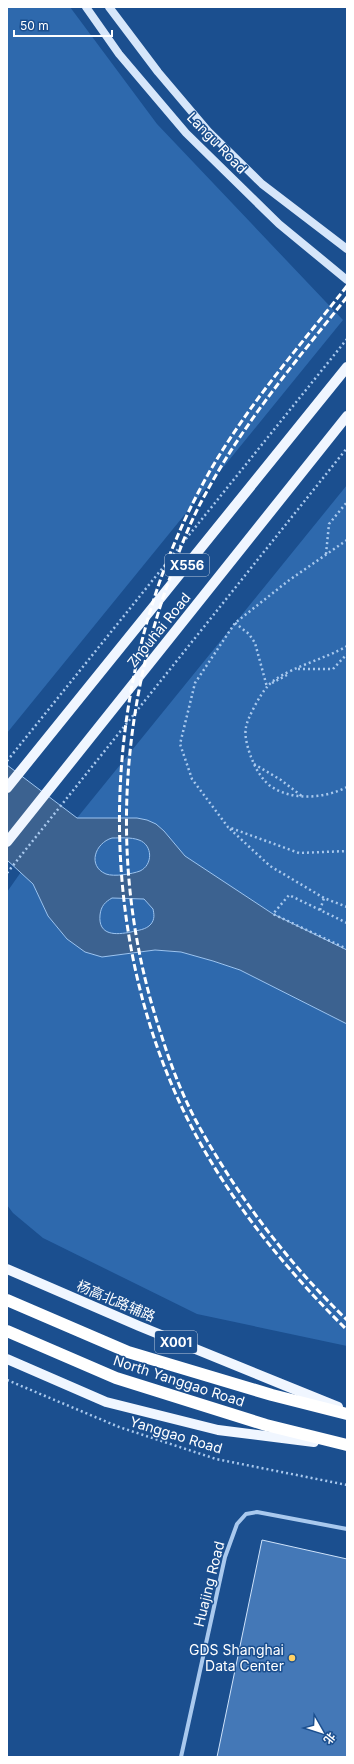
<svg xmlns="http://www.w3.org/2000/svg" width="354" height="1764" font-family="Inter,'Noto Sans SC',sans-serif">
  <rect width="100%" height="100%" fill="#1b4f8f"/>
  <!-- green -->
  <path fill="#2e69ad" d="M7,7H70L157,124L343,320L7,733Z
    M347,485V950L273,914L218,879L185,856L164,831L147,820L77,818Z
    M112,838C120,838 131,837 139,840C153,845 153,865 140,871C132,874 114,877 106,874C87,866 95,843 112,838Z
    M21,872L33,884L48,916L67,939L119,955L155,950L181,952L213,961L240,970L347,1024V1346L197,1314L43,1238L13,1213L7,1205V892Z
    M112,898L144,899L153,909C154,914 155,919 151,924C146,930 138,930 131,932C116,935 98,936 100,915C101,906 105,902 112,898Z"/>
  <!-- water -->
  <path fill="#3c6290" stroke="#9cc4f0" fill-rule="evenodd" d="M7,765L77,818H137L147,820L156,824L164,831L185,856L273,914L347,950V1024L240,970L213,961L181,952L155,950L102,957L85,952L67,939L48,916L33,884L7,860ZM112,838C120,838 131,837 139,840C153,845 153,865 140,871C132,874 114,877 106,874C87,866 95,843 112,838ZM112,898L144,899L153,909C154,914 155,919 151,924C146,930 138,930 131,932C116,935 98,936 100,915C101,906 105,902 112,898Z"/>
  <!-- building -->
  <path fill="#4478b7" stroke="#cfe3fa" d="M262,1540L347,1559V1757H217Z"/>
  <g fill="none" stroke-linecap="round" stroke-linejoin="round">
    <!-- path -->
    <path stroke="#a9c9ee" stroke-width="2.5" stroke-dasharray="2 3" stroke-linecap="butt" d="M347,540L288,581L235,623L195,683L180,744L192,779L228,827L299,853L347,851
      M326,554L329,524L347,502
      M235,623L249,634L255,643L267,687
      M347,646C326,659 280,670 267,687C261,693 247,719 246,727C244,736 248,749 251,757C255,767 260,777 269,785C290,801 324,799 347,787
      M298,669H333L347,654
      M272,683L287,675
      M7,761L347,339
      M254,764L281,780L303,797
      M230,829L270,866L324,898L347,907
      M7,873L347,448
      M320,910L324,898
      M347,923L289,895L273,914L347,949
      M7,1380L119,1427L216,1459L347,1485"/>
    <!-- street -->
    <path stroke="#a9c9ee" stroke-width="4" d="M181,1757L225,1557L237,1524L246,1514L257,1512L347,1529"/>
    <!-- secondary -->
    <path stroke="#d6e6fa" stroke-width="8" d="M86,7L119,54L186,133L279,224L347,280
      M109,7L158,72L208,131L262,184L347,249"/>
    <!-- primary -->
    <path stroke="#f0f6ff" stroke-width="10" d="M7,788L347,367
      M7,842L347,416
      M7,1269L139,1326L338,1407
      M7,1359L106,1402L218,1430L314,1442"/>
    <!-- highway -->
    <path stroke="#fff" stroke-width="12" d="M7,1300L128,1352L272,1395L347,1414
      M7,1331L116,1378L266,1425L347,1445"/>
    <!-- rail -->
    <path stroke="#fff" stroke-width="3" stroke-dasharray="7 3" stroke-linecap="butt" d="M347,286C295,352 238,416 199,491C99,682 91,926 188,1120C227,1198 285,1269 347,1330
      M347,297C297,360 244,422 206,493C192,518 181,545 172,572C117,721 110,882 161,1034C170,1063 181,1092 195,1119C235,1193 287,1262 347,1320"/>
  </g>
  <!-- markers -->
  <circle fill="#ffd166" stroke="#1b4f8f" stroke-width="1.5" cx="292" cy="1658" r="4"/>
  <g text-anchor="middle" stroke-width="3" stroke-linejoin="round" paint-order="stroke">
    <!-- shield labels -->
    <g fill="#1b4f8f" stroke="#bbcadd" stroke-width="1">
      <rect x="165" y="554" width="44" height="22" rx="3"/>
      <rect x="155" y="1331" width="42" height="22" rx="3"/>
    </g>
    <g font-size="13" font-weight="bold" fill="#fff">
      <text x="187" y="570">X556</text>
      <text x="176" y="1347">X001</text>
    </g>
    <!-- street labels -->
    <g font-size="14" fill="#fff" stroke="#1b4f8f">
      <text transform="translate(217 143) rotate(46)" y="5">Langu Road</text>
      <text transform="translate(159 630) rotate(-51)" y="5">Zhouhai Road</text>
      <text transform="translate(116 1301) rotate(23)" y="5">杨高北路辅路</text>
      <text transform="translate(179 1381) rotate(18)" y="5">North Yanggao Road</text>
      <text transform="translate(176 1435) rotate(17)" y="5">Yanggao Road</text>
      <text transform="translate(209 1584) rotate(-76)" y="5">Huajing Road</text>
    </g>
    <!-- poi labels -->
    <g font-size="14" fill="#fff" stroke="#1b4f8f" text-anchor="end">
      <text x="284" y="1655">GDS Shanghai<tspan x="284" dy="16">Data Center</tspan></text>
    </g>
  </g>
  <!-- border -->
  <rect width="354" height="1764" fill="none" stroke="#ffffff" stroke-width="16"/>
  <!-- north arrow -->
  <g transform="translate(322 1732) rotate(129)" stroke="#1b4f8f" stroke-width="3" paint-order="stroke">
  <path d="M0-3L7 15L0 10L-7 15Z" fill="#ffffff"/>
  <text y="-6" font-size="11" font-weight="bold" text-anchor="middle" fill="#ffffff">北</text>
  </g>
  <!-- scale -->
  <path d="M14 30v6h98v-6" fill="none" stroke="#ffffff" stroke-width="2"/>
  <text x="20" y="30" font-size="12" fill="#ffffff" stroke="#1b4f8f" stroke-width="3" paint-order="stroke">50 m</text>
</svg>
